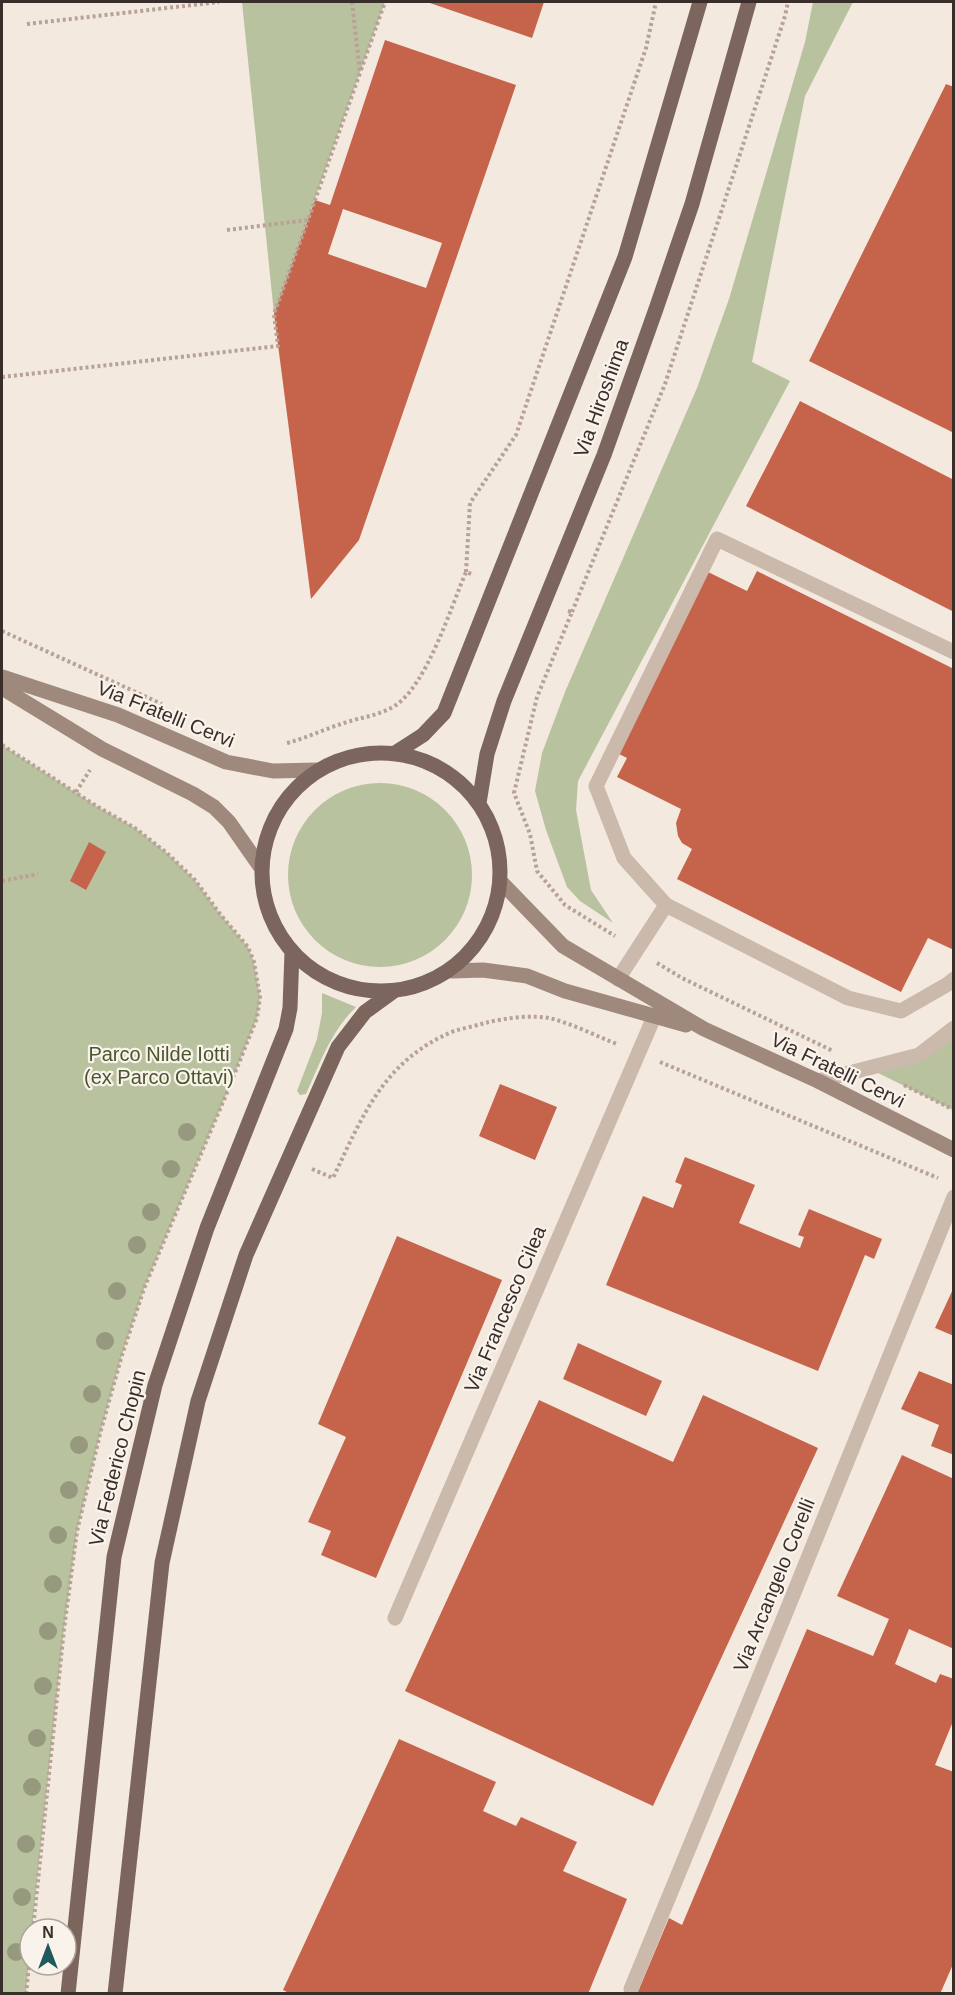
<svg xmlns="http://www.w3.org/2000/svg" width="955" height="1995" font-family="Helvetica,sans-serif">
  <rect width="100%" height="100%" fill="#f3e9df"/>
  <!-- green -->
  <path fill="#b8c29f" d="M242,2H385L274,314Z
    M813,2H853L805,96L752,362L790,381L578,781L576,810L591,890L613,923L580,901L567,887L546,830L535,791L542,753L565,692L697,388L729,299L805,42Z
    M2,745L98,807L135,828L167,853L195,880L220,914L248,947L254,962L260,997L257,1018L226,1095L145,1286L122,1355L101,1430L77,1531L64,1629L32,1929H30V1951L26,1993H2Z
    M288 875a92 92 0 1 1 184 0a92 92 0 1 1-184 0Z
    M322,993L356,1007C331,1031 320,1063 306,1094L300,1095L297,1091L317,1039L322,1013Z
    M953,1028V1110L868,1068L919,1055Z"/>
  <!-- building -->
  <path fill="#c5644b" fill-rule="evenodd" d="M427,2H544L532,38Z
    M385,40L516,85L359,540L311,599L274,314L315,200L330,205ZM343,209L442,243L426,288L328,254Z
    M946,84L954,87V433L809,361Z
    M800,401L954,480V612L746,506Z
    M757,571L954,669V950L928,938L901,992L677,879L692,849L682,843L678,836L676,823L681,809L617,777L627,758L617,753L708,572L747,591Z
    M89,842L106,852L86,890L70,881Z
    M500,1084L557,1107L535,1160L479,1136Z
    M685,1157L755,1185L739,1223L800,1248L804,1237L798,1235L809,1209L882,1239L874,1259L865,1255L818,1371L606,1285L643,1196L673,1208L682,1185L675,1182Z
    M397,1236L502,1280L376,1578L321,1555L331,1531L308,1522L346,1437L318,1424Z
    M954,1287V1336L935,1328Z
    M578,1343L662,1381L646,1416L563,1379Z
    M919,1371L954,1385V1455L931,1446L939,1425L901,1409Z
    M703,1395L818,1448L653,1806L405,1691L539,1400L673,1462Z
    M902,1455L954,1479V1649L909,1629L895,1664L936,1683L940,1674L954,1679V1719L935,1765L954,1772V1962L940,1994H637L669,1918L682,1925L807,1629L873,1656L889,1619L837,1596Z
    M399,1739L496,1782L483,1811L516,1826L521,1817L577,1842L563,1871L627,1899L588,1994H291L283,1990Z"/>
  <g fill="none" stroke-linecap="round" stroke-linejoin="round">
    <!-- path -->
    <path stroke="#b7a295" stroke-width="4" stroke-dasharray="3 3" stroke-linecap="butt" d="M27,24L219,2
      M361,70L385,2
      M227,230L308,220L360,73L352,2
      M2,377L278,346L274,314L308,220
      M466,572L470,503L516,435L646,48L656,2
      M568,611L572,612L537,697L514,793L530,834L537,871L565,905L615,936
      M572,612L665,384L785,16L788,2
      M2,631L162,704
      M287,743C306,738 325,729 344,723C361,717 379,716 396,705C427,684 451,607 466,572L474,575
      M2,745L98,807L135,828L167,853L195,880L220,914L248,947L254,962L260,997L257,1018L226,1095L145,1286L122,1355L101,1430L77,1531L64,1629L33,1929
      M76,792L90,770
      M2,881L38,874
      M657,963L682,978L833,1051
      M660,1062L938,1178
      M904,1085L954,1110
      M312,1169L333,1178C363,1115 384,1060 454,1031C464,1028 475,1026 485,1023C505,1018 533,1014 553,1019C575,1025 596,1036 617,1044
      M26,1994L30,1956"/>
    <!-- service -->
    <path stroke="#cbb9ab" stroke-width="15" d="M666,905L848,998L901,1011L948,984L954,979
      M618,979L666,905L624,858L596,786L717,539L954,652"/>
    <!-- minor -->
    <path stroke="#cbb9ab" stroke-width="15" d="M818,1081L919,1055L954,1028
      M395,1618L654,1017
      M631,1989L789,1605L954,1197"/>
    <!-- secondary -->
    <path stroke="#9f887c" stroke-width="15" d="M2,677L118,715L226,762L273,771L317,770
      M2,688L102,749L193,794L214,807L229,822L259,865
      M501,882L563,946L704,1029L818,1081L954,1150
      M452,971L483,970L527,976L565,991L686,1025"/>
    <!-- primary -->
    <path stroke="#7b655c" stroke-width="15" d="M262 872a119 119 0 1 1 238 0a119 119 0 1 1-238 0Z
      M395,753L423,735L444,713L625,257L700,2
      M479,803L487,754L504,701L604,455L656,309L692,204L749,2
      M68,1994L114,1557L155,1385L207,1228L286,1029L290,1008L292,952
      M115,1994L162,1563L198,1401L246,1255L338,1047L365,1012L394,991"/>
  </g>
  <!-- trees -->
  <g fill="#96997e">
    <circle cx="187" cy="1132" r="9"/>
    <circle cx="171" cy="1169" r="9"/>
    <circle cx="151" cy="1212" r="9"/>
    <circle cx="137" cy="1245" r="9"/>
    <circle cx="117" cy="1291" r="9"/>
    <circle cx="105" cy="1341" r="9"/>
    <circle cx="92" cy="1394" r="9"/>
    <circle cx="79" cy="1445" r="9"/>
    <circle cx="69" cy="1490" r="9"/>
    <circle cx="58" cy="1535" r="9"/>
    <circle cx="53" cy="1584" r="9"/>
    <circle cx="48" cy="1631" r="9"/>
    <circle cx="43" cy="1686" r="9"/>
    <circle cx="37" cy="1738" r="9"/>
    <circle cx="32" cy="1787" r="9"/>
    <circle cx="26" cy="1844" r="9"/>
    <circle cx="22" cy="1897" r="9"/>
    <circle cx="16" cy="1952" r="9"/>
  </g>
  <g text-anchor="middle" stroke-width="4.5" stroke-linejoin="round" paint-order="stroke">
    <!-- street labels -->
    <g font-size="20" fill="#392e2a" stroke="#faf3ec">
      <text transform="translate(601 398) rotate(-70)" y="7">Via Hiroshima</text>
      <text transform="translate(166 714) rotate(22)" y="7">Via Fratelli Cervi</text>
      <text transform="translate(838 1070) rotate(26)" y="7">Via Fratelli Cervi</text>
      <text transform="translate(505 1309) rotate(-67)" y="7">Via Francesco Cilea</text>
      <text transform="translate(117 1458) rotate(-76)" y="7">Via Federico Chopin</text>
      <text transform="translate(774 1585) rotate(-68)" y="7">Via Arcangelo Corelli</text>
    </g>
    <!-- park labels -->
    <g font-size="20" fill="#4a572e" stroke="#faf3ec">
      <text x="159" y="1061">Parco Nilde Iotti<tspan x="159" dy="23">(ex Parco Ottavi)</tspan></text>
    </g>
  </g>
  <!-- border -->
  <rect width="955" height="1995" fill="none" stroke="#392e2a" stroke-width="6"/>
  <!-- north arrow -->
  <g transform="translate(48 1947)"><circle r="28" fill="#faf3ec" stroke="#ada49e" stroke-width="1.5"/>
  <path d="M0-4.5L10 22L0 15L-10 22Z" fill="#20595b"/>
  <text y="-9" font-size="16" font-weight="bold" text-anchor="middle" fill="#392e2a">N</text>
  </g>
</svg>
